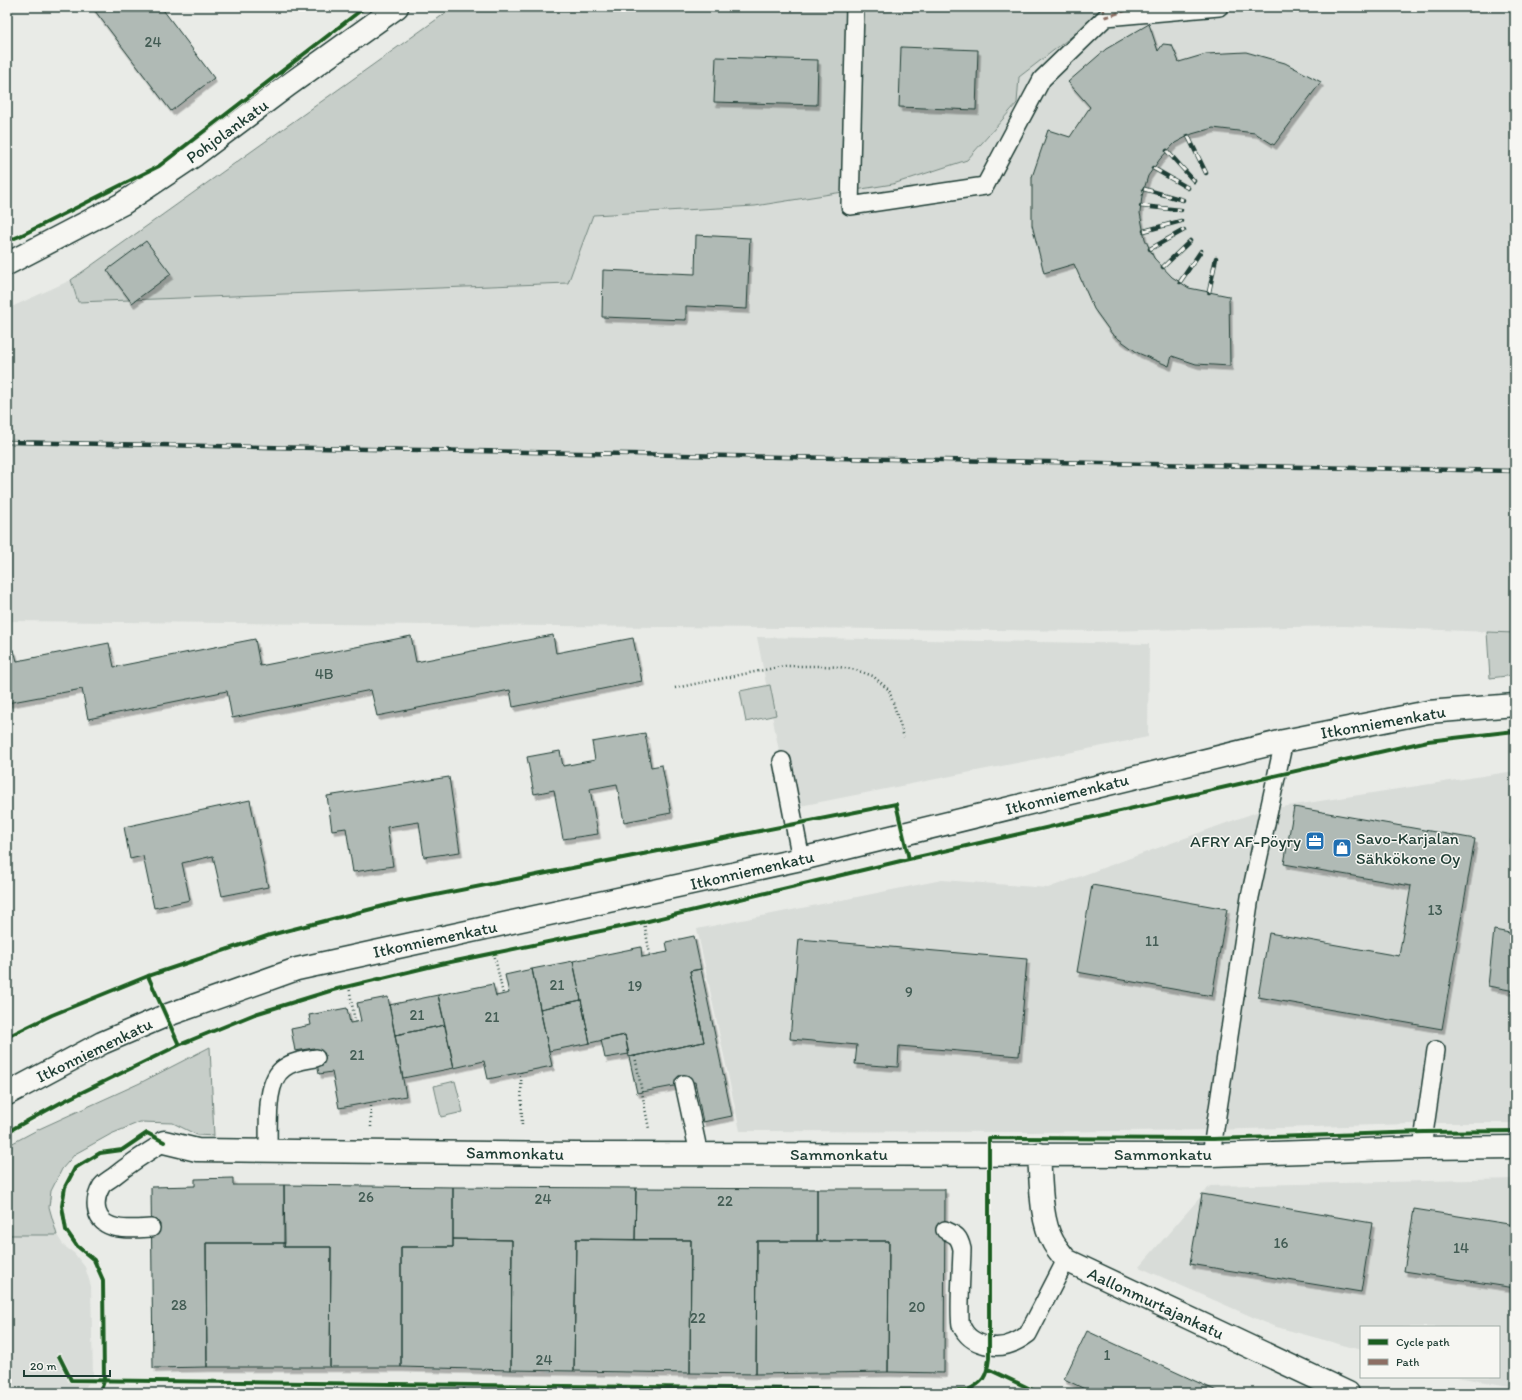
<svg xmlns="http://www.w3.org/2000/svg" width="1522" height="1400" font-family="Itim,sans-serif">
  <defs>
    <filter id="shadow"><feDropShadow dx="2.5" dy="4.5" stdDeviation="0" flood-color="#0004"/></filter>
  </defs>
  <rect width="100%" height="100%" fill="#e9ebe7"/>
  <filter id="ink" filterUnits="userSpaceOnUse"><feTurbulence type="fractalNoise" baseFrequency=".025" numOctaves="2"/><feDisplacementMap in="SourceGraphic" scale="8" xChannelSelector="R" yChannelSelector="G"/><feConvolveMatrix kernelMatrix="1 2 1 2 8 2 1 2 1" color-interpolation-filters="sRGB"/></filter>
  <g filter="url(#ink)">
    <!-- built -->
    <path fill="#d8dcd8" d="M1306,7H1515V633L1344,626L1098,631L7,621V309L71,280L78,302L593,215L755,206L893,184L967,160L1017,103L1019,77L1101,14Z
      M757,637L1149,644L1148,737L790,808Z
      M1515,771V1123H1441L1216,1130L1027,1132L740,1131L697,929L942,880L1048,888L1262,810Z
      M1515,1179V1387L1457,1377H1499V1327H1361V1350L1273,1326L1139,1267L1210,1186Z
      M7,1235H57L64,1246L74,1253L85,1267L91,1286L93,1377L85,1388L78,1393H7Z"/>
    <!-- green -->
    <path fill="#c7cec9" stroke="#73867e" d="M454,7H1306L1101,14L1019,77L1017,103L967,160L893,184L755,206L593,215L568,283L78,302L71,280Z
      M1487,632L1515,633V675L1490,678Z
      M770,685L776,715L746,722L740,691Z
      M210,1047L214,1136L197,1135L173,1123L140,1122L111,1134L75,1154L62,1169L51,1191L49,1207L57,1235H7V1146L39,1129L140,1083Z
      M455,1081L463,1112L441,1117L434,1086Z"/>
    <!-- building -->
    <path fill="#b0bab5" stroke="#1f3d34" filter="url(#shadow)" d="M92,7H161L214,78L171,111Z
      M1149,24L1158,51L1163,44L1172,45L1179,62L1206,54L1246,52L1285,63L1321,82L1274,145L1255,133L1213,128L1192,134L1175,143L1160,159L1148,176L1142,196L1140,213L1145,239L1154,258L1172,277L1189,288L1229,296L1230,366L1196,364L1172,356L1169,366L1138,353L1112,334L1094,309L1074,264L1044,273L1032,225V177L1048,130L1070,137L1090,107L1068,82L1106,49Z
      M901,47L978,50L976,110L899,107Z
      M716,57L818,60L817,105L714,102Z
      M696,235L750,238L747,309L686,306V320L602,317L603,270L695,274Z
      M146,241L171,274L132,303L107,270Z
      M553,635L556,653L633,638L642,681L513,707L510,690L377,716L371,690L232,718L227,691L88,719L82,689L7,703V651L14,650L17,661L109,643L114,667L255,639L260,666L411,636L416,662Z
      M645,733L651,767L662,765L671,813L624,822L617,784L590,789L598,834L563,839L554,790L534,794L527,757L560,751L563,766L595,760L592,742Z
      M449,777L460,852L424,857L419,822L387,827L393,866L353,872L346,828L332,830L327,796Z
      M250,800L268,887L222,896L213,856L182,863L190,900L154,908L143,856L130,859L124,827Z
      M1294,807L1475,839L1442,1029L1258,997L1269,933L1399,956L1411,886L1284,864Z
      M1515,817V847H1510Z
      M1092,885L1227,909L1212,996L1077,972Z
      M1494,930L1515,934V991L1488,986Z
      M694,936L701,969L690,971L704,1042L629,1057L625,1035L590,1043L573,961L641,947L642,957L668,952L666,942Z
      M799,939L1027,959L1019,1056L899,1046L898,1067L855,1064L857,1045L790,1039Z
      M573,961L581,1000L540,1009L532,969Z
      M532,969L552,1066L488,1079L484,1061L454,1068L438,995L493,984L496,996L509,993L505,975Z
      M701,969L732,1116L703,1122L695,1082L637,1093L629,1057L704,1042L690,971Z
      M438,995L445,1025L395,1035L389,1005Z
      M388,997L406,1096L339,1108L332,1072L319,1074L314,1048L295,1051L291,1029L311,1025L309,1015L347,1008L350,1023L361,1021L357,1003Z
      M581,1000L590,1043L549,1051L540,1009Z
      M445,1025L454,1068L403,1078L395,1035Z
      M625,1035L629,1054L605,1058L601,1040Z
      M233,1178V1185H284L285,1243H206L207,1367L153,1368L151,1187L195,1186V1179Z
      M284,1185L453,1187V1247H401V1367H330L331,1247H284Z
      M453,1187L636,1188L635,1240L576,1239L574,1371L511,1370L512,1240L453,1239Z
      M636,1188L817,1189V1241H757L756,1374L690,1373L691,1240H635Z
      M817,1189H945L944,1373L888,1372L889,1241H817Z
      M1202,1194L1372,1223L1361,1292L1190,1264Z
      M1414,1209L1515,1225V1288L1404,1271Z
      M453,1239L512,1240L511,1370L401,1367V1247H453Z
      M576,1239L691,1240L690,1373L574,1371Z
      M757,1241H889L888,1372L756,1374Z
      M206,1243H285L284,1247H331L330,1367H207Z
      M1087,1331L1221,1393H1093L1064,1379Z"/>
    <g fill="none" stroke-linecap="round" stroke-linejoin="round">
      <defs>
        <path id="lane" d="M855,7L850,206L985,186L1042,79L1106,17L1219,7
          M782,761L801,859
          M684,1084L699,1154
          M1422,1148L1436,1050
          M268,1150C269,1128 264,1081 284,1068C293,1061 305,1060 316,1058
          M1211,1155L1250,897L1284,741
          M151,1228C134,1229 102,1233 97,1211C95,1203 97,1194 101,1187C103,1183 109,1180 113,1177C129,1164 146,1153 164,1142
          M945,1230C956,1235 959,1236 962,1249C962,1261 958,1317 961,1325C966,1337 974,1342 986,1345C1002,1350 1016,1343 1028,1334L1066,1260"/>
        <path id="street" d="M164,1142L197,1150L576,1154L1211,1155L1422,1148L1515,1147
          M1039,1154C1041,1180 1040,1220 1053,1242C1056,1248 1062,1254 1066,1260L1348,1393"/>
        <path id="secondary" d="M7,264L122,204L195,155L287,86L397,7
          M7,1094L102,1043L165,1016L297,969L801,859L1284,741L1428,712L1515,705"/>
      </defs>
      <!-- lane casing -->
      <use href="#lane" stroke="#1f3d34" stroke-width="20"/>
      <!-- street casing -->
      <use href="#street" stroke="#1f3d34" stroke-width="25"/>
      <!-- secondary casing -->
      <use href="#secondary" stroke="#1f3d34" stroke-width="25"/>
      <!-- path -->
      <path stroke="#1f3d34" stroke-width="2.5" stroke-dasharray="1 3" stroke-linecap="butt" d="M675,688L784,666H823L839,667L856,670L873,676L889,690L904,737
        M644,922L650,955
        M494,953L503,994
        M349,986L355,1022
        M635,1056L649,1129
        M521,1072L522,1128
        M371,1127V1103
        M282,1393L283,1383
        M464,1393V1385
        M644,1393V1387
        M829,1393V1389"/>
      <!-- lane -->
      <use href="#lane" stroke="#f6f6f2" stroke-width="17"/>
      <!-- street -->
      <use href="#street" stroke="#f6f6f2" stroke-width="22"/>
      <!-- secondary -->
      <use href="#secondary" stroke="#f6f6f2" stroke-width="22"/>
      <defs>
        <path id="rail" d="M1188,136L1206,173
          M1167,151L1194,181
          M1153,168L1188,188
          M1144,189L1183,200
          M1141,206L1181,210
          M1144,231L1181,221
          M1150,249L1184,230
          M1163,267L1190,241
          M1180,282L1201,251
          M1209,292L1216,258
          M7,442L1515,471"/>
      </defs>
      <!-- rail casing -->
      <use href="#rail" stroke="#1f3d34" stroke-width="4.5"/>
      <!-- rail -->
      <use href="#rail" stroke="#f6f6f2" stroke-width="3" stroke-dasharray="9" stroke-linecap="butt"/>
      <!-- quiet -->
      <path stroke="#8d6e63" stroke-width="3" stroke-dasharray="6 3" stroke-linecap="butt" d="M1102,7L1106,17L1136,7"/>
      <defs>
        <path id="cycleway" d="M7,241L20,236L159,166L365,7
          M148,976L270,935L395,903L896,804L909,859
          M7,1037L52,1015L148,976L179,1045
          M7,1132L62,1102L179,1045L255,1014L333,990L441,964L644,922L909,859L1428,741L1515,731
          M59,1356L71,1380L966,1391C983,1383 987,1377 989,1358V1138L1213,1139L1424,1132L1515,1131
          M988,1369L1039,1393
          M100,1393L104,1381L103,1280L94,1260L77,1246L66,1230L62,1206L65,1187L75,1168L100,1153L122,1150L147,1133L164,1142"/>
      </defs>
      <!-- cycleway casing -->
      <use href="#cycleway" stroke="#f6f6f2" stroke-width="6"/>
      <!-- cycleway -->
      <use href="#cycleway" stroke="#1b5e20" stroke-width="4"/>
    </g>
  </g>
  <!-- icons -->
  <defs>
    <symbol id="office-square" viewBox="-11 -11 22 22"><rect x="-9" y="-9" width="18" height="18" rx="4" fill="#1f6fb2" stroke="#f6f6f2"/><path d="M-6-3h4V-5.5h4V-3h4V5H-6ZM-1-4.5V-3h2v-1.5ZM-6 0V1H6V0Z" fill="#fff"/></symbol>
    <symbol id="shop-square" viewBox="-11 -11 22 22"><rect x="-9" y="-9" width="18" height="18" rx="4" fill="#1f6fb2" stroke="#f6f6f2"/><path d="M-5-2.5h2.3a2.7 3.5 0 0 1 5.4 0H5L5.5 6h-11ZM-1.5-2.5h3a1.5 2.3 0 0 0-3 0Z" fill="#fff"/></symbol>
  </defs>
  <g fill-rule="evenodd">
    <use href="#office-square" x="1304" y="830" width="22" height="22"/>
    <use href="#shop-square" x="1331" y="837" width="22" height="22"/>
  </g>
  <g text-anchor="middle" stroke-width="3" stroke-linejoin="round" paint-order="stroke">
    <!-- number labels -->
    <g font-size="15" fill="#435c54">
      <text x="153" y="47">24</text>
      <text x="324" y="679">4B</text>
      <text x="1435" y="915">13</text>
      <text x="1152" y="946">11</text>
      <text x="557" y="990">21</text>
      <text x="635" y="991">19</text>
      <text x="909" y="997">9</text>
      <text x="417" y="1020">21</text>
      <text x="492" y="1022">21</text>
      <text x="357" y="1060">21</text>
      <text x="366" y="1202">26</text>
      <text x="543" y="1204">24</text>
      <text x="725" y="1206">22</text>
      <text x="1281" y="1248">16</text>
      <text x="1461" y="1253">14</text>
      <text x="179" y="1310">28</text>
      <text x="917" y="1312">20</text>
      <text x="698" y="1323">22</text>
      <text x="1107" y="1360">1</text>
      <text x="544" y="1365">24</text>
    </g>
    <!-- street labels -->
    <g font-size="17" fill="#1f3d34" stroke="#f6f6f2">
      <text transform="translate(227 131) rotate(-36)" y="6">Pohjolankatu</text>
      <text transform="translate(1383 722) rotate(-10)" y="6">Itkonniemenkatu</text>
      <text transform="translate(1067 794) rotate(-14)" y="6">Itkonniemenkatu</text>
      <text transform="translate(752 870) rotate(-13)" y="6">Itkonniemenkatu</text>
      <text transform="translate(435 939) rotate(-12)" y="6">Itkonniemenkatu</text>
      <text transform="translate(94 1050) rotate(-26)" y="6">Itkonniemenkatu</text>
      <text transform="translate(515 1153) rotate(1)" y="6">Sammonkatu</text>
      <text x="839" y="1160">Sammonkatu</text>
      <text x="1163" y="1160">Sammonkatu</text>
      <text transform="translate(1156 1303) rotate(25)" y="6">Aallonmurtajankatu</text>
    </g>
    <!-- poi labels -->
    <g font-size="17" fill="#1f3d34" stroke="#f6f6f2" text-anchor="start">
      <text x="1356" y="844">Savo-Karjalan<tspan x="1356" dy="20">Sähkökone Oy</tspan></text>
      <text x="1301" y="847" text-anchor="end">AFRY AF-Pöyry</text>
    </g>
  </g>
  <!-- margin -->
  <rect width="1522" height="1400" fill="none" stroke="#f6f6f2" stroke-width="24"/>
  <rect x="12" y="12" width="1498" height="1376" fill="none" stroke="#1f3d34" stroke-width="1.5" filter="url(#ink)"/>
  <!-- legend -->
  <rect x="1360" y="1326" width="140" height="52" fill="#f6f6f2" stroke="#a0aca6"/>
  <rect x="1368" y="1339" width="20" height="6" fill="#1b5e20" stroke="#a0aca6"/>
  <text x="1396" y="1346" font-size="12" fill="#1f3d34">Cycle path</text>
  <rect x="1368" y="1359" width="20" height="6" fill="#8d6e63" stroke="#a0aca6"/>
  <text x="1396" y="1366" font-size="12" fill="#1f3d34">Path</text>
  <!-- scale -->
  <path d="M24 1370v6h86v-6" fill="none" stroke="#1f3d34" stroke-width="2"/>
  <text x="30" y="1370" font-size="12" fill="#1f3d34" stroke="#f6f6f2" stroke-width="3" paint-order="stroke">20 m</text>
</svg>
